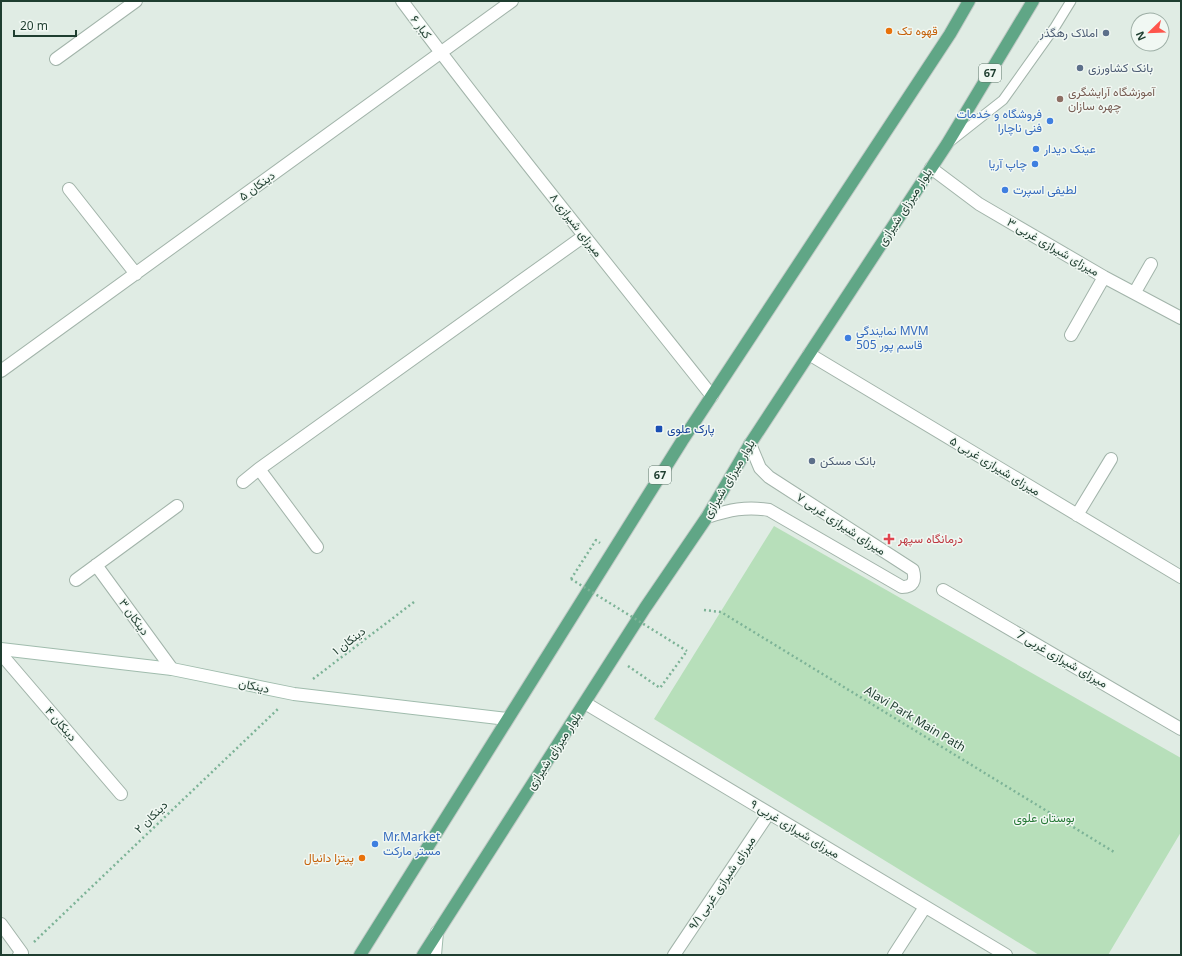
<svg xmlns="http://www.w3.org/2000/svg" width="1182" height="956" font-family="'Noto Sans',Vazirmatn,sans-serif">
  <rect width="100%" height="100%" fill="#e0ece4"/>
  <!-- green -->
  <path fill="#b7dfba" d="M774,526L1181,758V832L1108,955H1039L654,719Z"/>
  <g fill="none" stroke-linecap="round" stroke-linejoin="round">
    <defs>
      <path id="lane" d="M951,141L1003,100L1055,27L1071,1"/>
      <path id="street" d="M402,1C502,135 608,265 712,396
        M56,59L136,1
        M931,168L979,204L1104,277L1181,318
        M69,189L136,274
        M1135,292L1151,264
        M1071,335L1104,277
        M809,354L1181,577
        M1,371L512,1
        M259,469L317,547
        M243,482L259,469L584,236
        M1077,515L1111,459
        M707,517C729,510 746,506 769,510L902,587C913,587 916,581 913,570L769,477L760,468L750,444
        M96,565L172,669
        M76,580L177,506
        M943,590L1181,729
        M1,654L121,794
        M585,703L1006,955
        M1,924L22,953L19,955
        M674,955L769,813
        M894,955L925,907"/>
      <path id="secondary" d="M1,649L172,669L294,694L507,719
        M435,955L437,932"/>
      <path id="primary" d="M360,955L682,441L950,34L969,1
        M423,955L645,608L707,517L750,444L947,144L1033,1"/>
    </defs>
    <!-- lane casing -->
    <use href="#lane" stroke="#a2b4aa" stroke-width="11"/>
    <!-- street casing -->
    <use href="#street" stroke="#a2b4aa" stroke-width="14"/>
    <!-- secondary casing -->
    <use href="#secondary" stroke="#a0bcad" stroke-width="14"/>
    <!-- primary casing -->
    <use href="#primary" stroke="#c0c9c5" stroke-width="14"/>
    <!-- path -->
    <path stroke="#7db397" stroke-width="2.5" stroke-dasharray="2 3" stroke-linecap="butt" d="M571,579L596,540L600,543
      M704,610L721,612L1114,852
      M628,666L660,688L687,651
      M313,679L414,602
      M34,942L279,708"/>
    <!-- lane -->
    <use href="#lane" stroke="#fff" stroke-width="9"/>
    <!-- street -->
    <use href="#street" stroke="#fff" stroke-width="12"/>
    <!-- secondary -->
    <use href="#secondary" stroke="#fff" stroke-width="12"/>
    <!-- primary -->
    <use href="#primary" stroke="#60a686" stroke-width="12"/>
    <!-- path-bridge -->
    <path stroke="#7db397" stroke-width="2.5" stroke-dasharray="2 3" stroke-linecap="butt" d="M571,579L687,651"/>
  </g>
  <!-- markers -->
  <g fill="#e8710a" stroke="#f1f8f3" stroke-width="1.5">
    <circle cx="889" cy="31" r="4"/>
    <circle cx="362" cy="858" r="4"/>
  </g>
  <g fill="#5c6f8a" stroke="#f1f8f3" stroke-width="1.5">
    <circle cx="1106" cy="33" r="4"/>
    <circle cx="1080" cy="68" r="4"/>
    <circle cx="812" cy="461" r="4"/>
  </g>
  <circle fill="#8d6e63" stroke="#f1f8f3" stroke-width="1.5" cx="1060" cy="99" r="4"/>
  <g fill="#3f7fe0" stroke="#f1f8f3" stroke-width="1.5">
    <circle cx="1050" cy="121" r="4"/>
    <circle cx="1036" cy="149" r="4"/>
    <circle cx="1035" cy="164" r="4"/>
    <circle cx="1005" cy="190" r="4"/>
    <circle cx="848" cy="338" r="4"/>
    <circle cx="375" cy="844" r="4"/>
  </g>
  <rect fill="#1a4fb4" stroke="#f1f8f3" stroke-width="1.5" x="655" y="425" width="8" height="8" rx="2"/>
  <path fill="#e0444e" stroke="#f1f8f3" stroke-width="1.5" d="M887 533h4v4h4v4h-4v4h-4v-4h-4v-4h4z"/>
  <g text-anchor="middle" stroke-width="3" stroke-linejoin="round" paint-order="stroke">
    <!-- shield labels -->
    <g fill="#f1f8f3" stroke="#5e766a" stroke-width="1">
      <rect x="979" y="64" width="22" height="18" rx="3"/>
      <rect x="649" y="466" width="22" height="18" rx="3"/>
    </g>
    <g font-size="11" font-weight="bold" fill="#1f3e30">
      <text x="990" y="77">67</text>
      <text x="660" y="479">67</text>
    </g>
    <!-- street labels -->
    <g font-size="12" fill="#1f3e30" stroke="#f1f8f3">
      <text transform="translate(421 27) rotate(53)" y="4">۶ کبار</text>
      <text transform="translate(257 186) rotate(-36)" y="4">۵ دینکان</text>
      <text transform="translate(905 207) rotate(-57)" y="4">بلوار میرزای شیرازی</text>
      <text transform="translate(576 225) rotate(52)" y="4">۸ میرزای شیرازی</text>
      <text transform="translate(1053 247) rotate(30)" y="4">۳ میرزای شیرازی غربی</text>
      <text transform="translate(995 466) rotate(31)" y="4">۵ میرزای شیرازی غربی</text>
      <text transform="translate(729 479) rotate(-59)" y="4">بلوار میرزای شیرازی</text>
      <text transform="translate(841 524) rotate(33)" y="4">۷ میرزای شیرازی غربی</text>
      <text transform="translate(134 617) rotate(54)" y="4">۳ دینکان</text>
      <text transform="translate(349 641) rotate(-37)" y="4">۱ دینکان</text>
      <text transform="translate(1062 659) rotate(30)" y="4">میرزای شیرازی غربی 7</text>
      <text transform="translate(254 686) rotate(12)" y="4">دینکان</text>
      <text transform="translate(915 719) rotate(31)" y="4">Alavi Park Main Path</text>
      <text transform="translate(61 724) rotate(49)" y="4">دینکان ۴</text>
      <text transform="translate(554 751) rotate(-57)" y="4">بلوار میرزای شیرازی</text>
      <text transform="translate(151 817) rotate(-44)" y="4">دینکان ۲</text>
      <text transform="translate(795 829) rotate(31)" y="4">میرزای شیرازی غربی ۹</text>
      <text transform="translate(722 883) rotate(-56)" y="4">میرزای شیرازی غربی ۹/۱</text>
    </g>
    <!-- food labels -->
    <g font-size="12" fill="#c56008" stroke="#f1f8f3" text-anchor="start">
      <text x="897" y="35">قهوه تک</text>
      <text x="354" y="862" text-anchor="end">پیتزا دانیال</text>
    </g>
    <!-- service labels -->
    <g font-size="12" fill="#4e5e75" stroke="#f1f8f3" text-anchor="start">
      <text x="1098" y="37" text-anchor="end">املاک رهگذر</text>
      <text x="1088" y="72">بانک کشاورزی</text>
      <text x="820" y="465">بانک مسکن</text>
    </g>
    <!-- education labels -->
    <g font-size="12" fill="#785e54" stroke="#f1f8f3" text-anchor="start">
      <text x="1068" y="96">آموزشگاه آرایشگری<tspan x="1068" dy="14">چهره سازان</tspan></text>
    </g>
    <!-- shop labels -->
    <g font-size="12" fill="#366cbe" stroke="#f1f8f3" text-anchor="start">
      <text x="1042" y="118" text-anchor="end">فروشگاه و خدمات<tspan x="1042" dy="14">فنی ناچارا</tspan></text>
      <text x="1044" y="153">عینک دیدار</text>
      <text x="1027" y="168" text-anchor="end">چاپ آریا</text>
      <text x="1013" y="194">لطیفی اسپرت</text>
      <text x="856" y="335">نمایندگی MVM<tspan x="856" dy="14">505 قاسم پور</tspan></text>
      <text x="383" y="841">Mr.Market<tspan x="383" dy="14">مستر مارکت</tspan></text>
    </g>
    <!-- transit labels -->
    <g font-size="12" fill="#164399" stroke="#f1f8f3" text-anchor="start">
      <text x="667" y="433">پارک علوی</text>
    </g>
    <!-- health labels -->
    <g font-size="12" fill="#be3a42" stroke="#f1f8f3" text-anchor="start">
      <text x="898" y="543">درمانگاه سپهر</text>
    </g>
    <!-- park labels -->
    <g font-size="12" fill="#267836" stroke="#f1f8f3">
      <text x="1044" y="822">بوستان علوی</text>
    </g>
  </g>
  <!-- border -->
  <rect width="1182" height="956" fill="none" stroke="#1f3e30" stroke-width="4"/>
  <!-- north arrow -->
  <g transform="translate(1150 32) rotate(247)"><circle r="19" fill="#f1f8f3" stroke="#9daea5"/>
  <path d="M0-3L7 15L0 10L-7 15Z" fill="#fe554c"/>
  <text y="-6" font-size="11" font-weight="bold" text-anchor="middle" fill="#1f3e30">N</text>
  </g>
  <!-- scale -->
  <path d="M14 30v6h62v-6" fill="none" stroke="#1f3e30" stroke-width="2"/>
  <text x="20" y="30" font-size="12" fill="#1f3e30" stroke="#f1f8f3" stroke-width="3" paint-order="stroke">20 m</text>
</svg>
